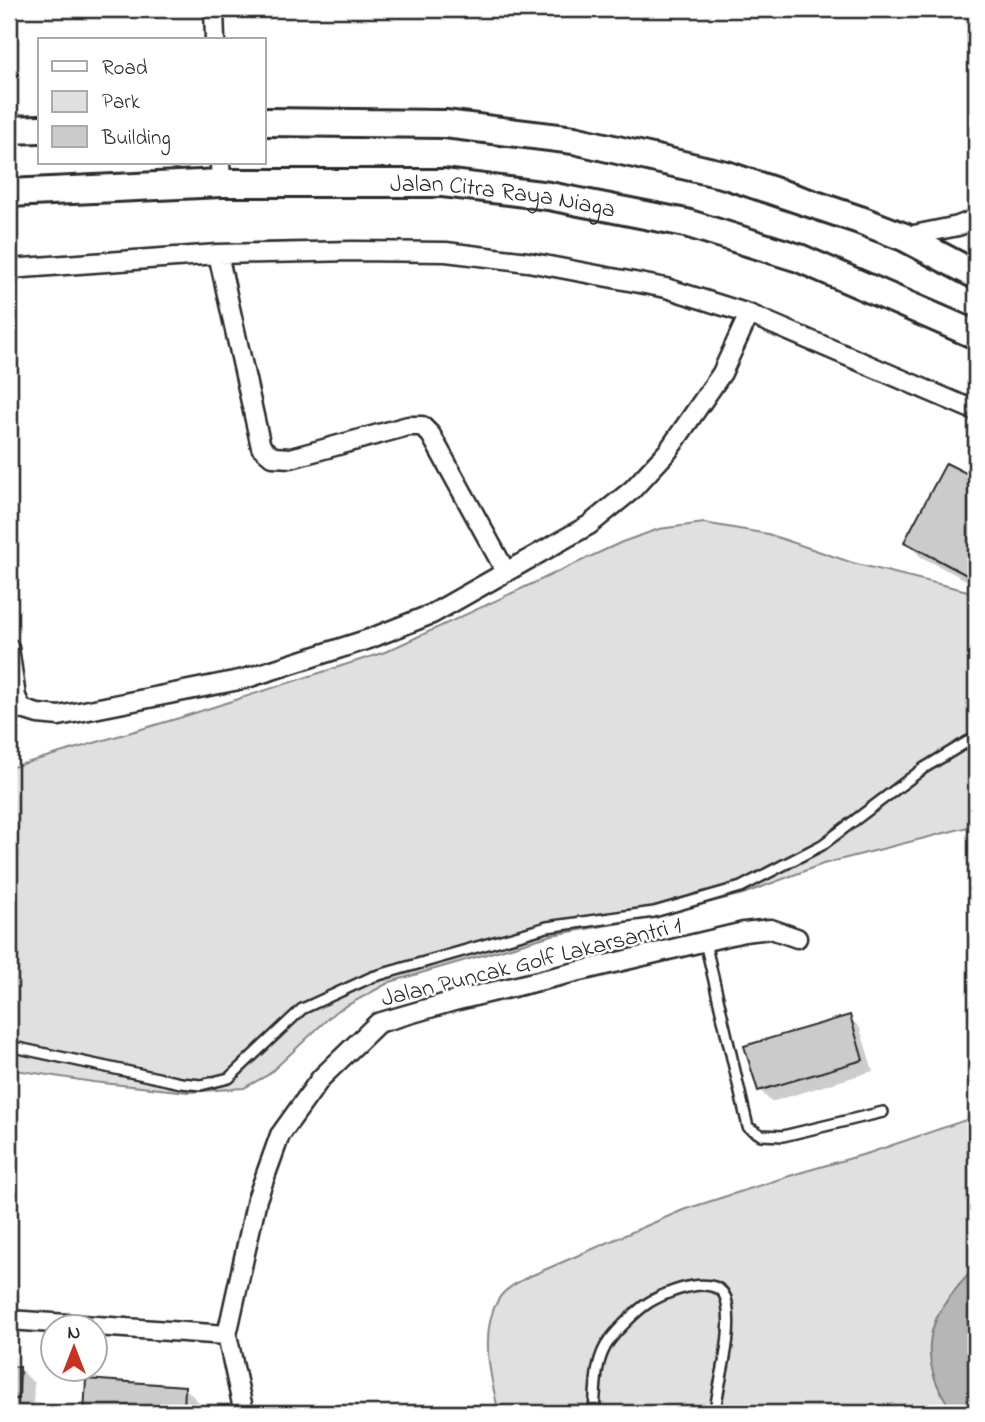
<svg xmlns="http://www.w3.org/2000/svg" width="985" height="1422" font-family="'Indie Flower',sans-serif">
  <rect width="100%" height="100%" fill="#fff"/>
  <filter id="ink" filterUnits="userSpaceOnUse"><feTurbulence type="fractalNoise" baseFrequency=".0143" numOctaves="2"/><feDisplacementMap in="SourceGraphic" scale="14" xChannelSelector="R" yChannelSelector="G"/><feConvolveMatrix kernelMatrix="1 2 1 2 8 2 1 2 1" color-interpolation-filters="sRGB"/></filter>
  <g filter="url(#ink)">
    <!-- green -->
    <path fill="#e0e0e0" stroke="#868686" stroke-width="2" d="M704,523L768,534L853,563L976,593V825L823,864L743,894L631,921L552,935L390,982L335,1012L268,1075L244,1088L188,1092L93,1082L9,1069V768L179,718L385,652L622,542L659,529Z
      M976,1111V1413H499C491,1380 479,1332 498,1300C504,1289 517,1283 528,1277L683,1210L799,1173L869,1153L969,1119Z"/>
    <!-- water -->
    <path fill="#b6b6b6" stroke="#7e7e7e" stroke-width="2" d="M976,1267V1413H953C947,1402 939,1391 935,1379C918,1331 944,1299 976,1267Z"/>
    <!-- shadow -->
    <path fill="#0003" d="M947,465L976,480V585L921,557L906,542Z
      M849,1017L860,1028L873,1071L771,1102L760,1090Z
      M9,1351L15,1358V1368H19L34,1383L33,1413H9Z
      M88,1381L184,1387L199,1402L198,1413H86Z"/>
    <!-- building -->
    <path fill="#cbcbcb" stroke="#2b2b2b" stroke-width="2" d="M946,463L976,478V580L904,542Z
      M850,1015L863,1060L758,1091L744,1046Z
      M9,1366L20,1367L19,1399H9Z
      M86,1379L185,1386L184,1413H84Z"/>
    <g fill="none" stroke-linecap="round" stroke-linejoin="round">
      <defs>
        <path id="lane" d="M705,942L748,1127L761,1135L783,1136L883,1112
          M9,1046L181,1083L201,1085L229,1078L302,1009L372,977L547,927L654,912L741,887L822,845L924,768L967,742L976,739
          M594,1413C596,1389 594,1361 609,1341C617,1330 637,1310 648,1303C665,1292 722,1269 727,1303C733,1335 721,1373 716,1404L718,1413"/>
        <path id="street" d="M214,9L215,40
          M220,163L221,183
          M904,237L958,226L976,219
          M218,254L261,447L273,457L291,458L408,426H422L431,435L506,572
          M9,269L218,254L353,251L446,252L528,262L666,288L749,314L976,411
          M9,648L16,697L22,709L38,714L59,716L244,679L369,639L432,614L589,525L632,490L668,451L722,373L749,314
          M9,1320L227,1335
          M244,1413L227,1335L257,1199L280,1135L321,1078L378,1023L454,1001L744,932L771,929L797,938"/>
        <g id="secondary">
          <path d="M264,122L445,124L574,140L726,175L860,220L904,237L976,275"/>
          <path d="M9,130L40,129"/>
          <path id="s1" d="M9,193L221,183H443L549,196L686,223L799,258L976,335"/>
        </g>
      </defs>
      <!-- lane casing -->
      <use href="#lane" stroke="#2b2b2b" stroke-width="14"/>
      <!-- street casing -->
      <use href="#street" stroke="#2b2b2b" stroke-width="23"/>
      <!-- secondary casing -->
      <use href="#secondary" stroke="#2b2b2b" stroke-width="32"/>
      <!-- lane -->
      <use href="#lane" stroke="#fff" stroke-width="9"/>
      <!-- street -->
      <use href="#street" stroke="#fff" stroke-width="18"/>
      <!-- secondary -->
      <use href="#secondary" stroke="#fff" stroke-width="26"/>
    </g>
  </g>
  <g text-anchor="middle" stroke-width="5" stroke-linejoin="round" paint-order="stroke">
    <!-- street labels -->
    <g font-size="24" fill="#2b2b2b" stroke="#fff">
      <text dy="8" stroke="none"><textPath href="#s1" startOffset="495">Jalan Citra Raya Niaga</textPath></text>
      <text transform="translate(531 961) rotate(-14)" y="8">Jalan Puncak Golf Lakarsantri 1</text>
    </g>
  </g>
  <!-- margin -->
  <rect width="985" height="1422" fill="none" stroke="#fff" stroke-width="35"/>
  <rect x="18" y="18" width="950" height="1387" fill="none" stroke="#2b2b2b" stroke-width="2.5" filter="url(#ink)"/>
  <!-- legend -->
  <rect x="38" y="38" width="228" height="126" fill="#ffffff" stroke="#aaaaaa" stroke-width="2"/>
  <rect x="52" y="61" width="35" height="10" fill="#ffffff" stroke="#aaaaaa" stroke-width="2"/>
  <text x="102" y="74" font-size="21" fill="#2b2b2b">Road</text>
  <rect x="52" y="91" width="35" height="21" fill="#e0e0e0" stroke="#aaaaaa" stroke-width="2"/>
  <text x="102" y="108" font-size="21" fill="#2b2b2b">Park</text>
  <rect x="52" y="126" width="35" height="21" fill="#cbcbcb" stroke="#aaaaaa" stroke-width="2"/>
  <text x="102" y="144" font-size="21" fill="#2b2b2b">Building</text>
  <!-- north arrow -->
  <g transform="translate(74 1348)"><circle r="33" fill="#ffffff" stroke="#aaaaaa" stroke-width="2"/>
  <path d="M0-5L12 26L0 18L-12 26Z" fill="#c8321e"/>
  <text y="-10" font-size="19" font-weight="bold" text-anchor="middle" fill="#2b2b2b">N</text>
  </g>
</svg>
